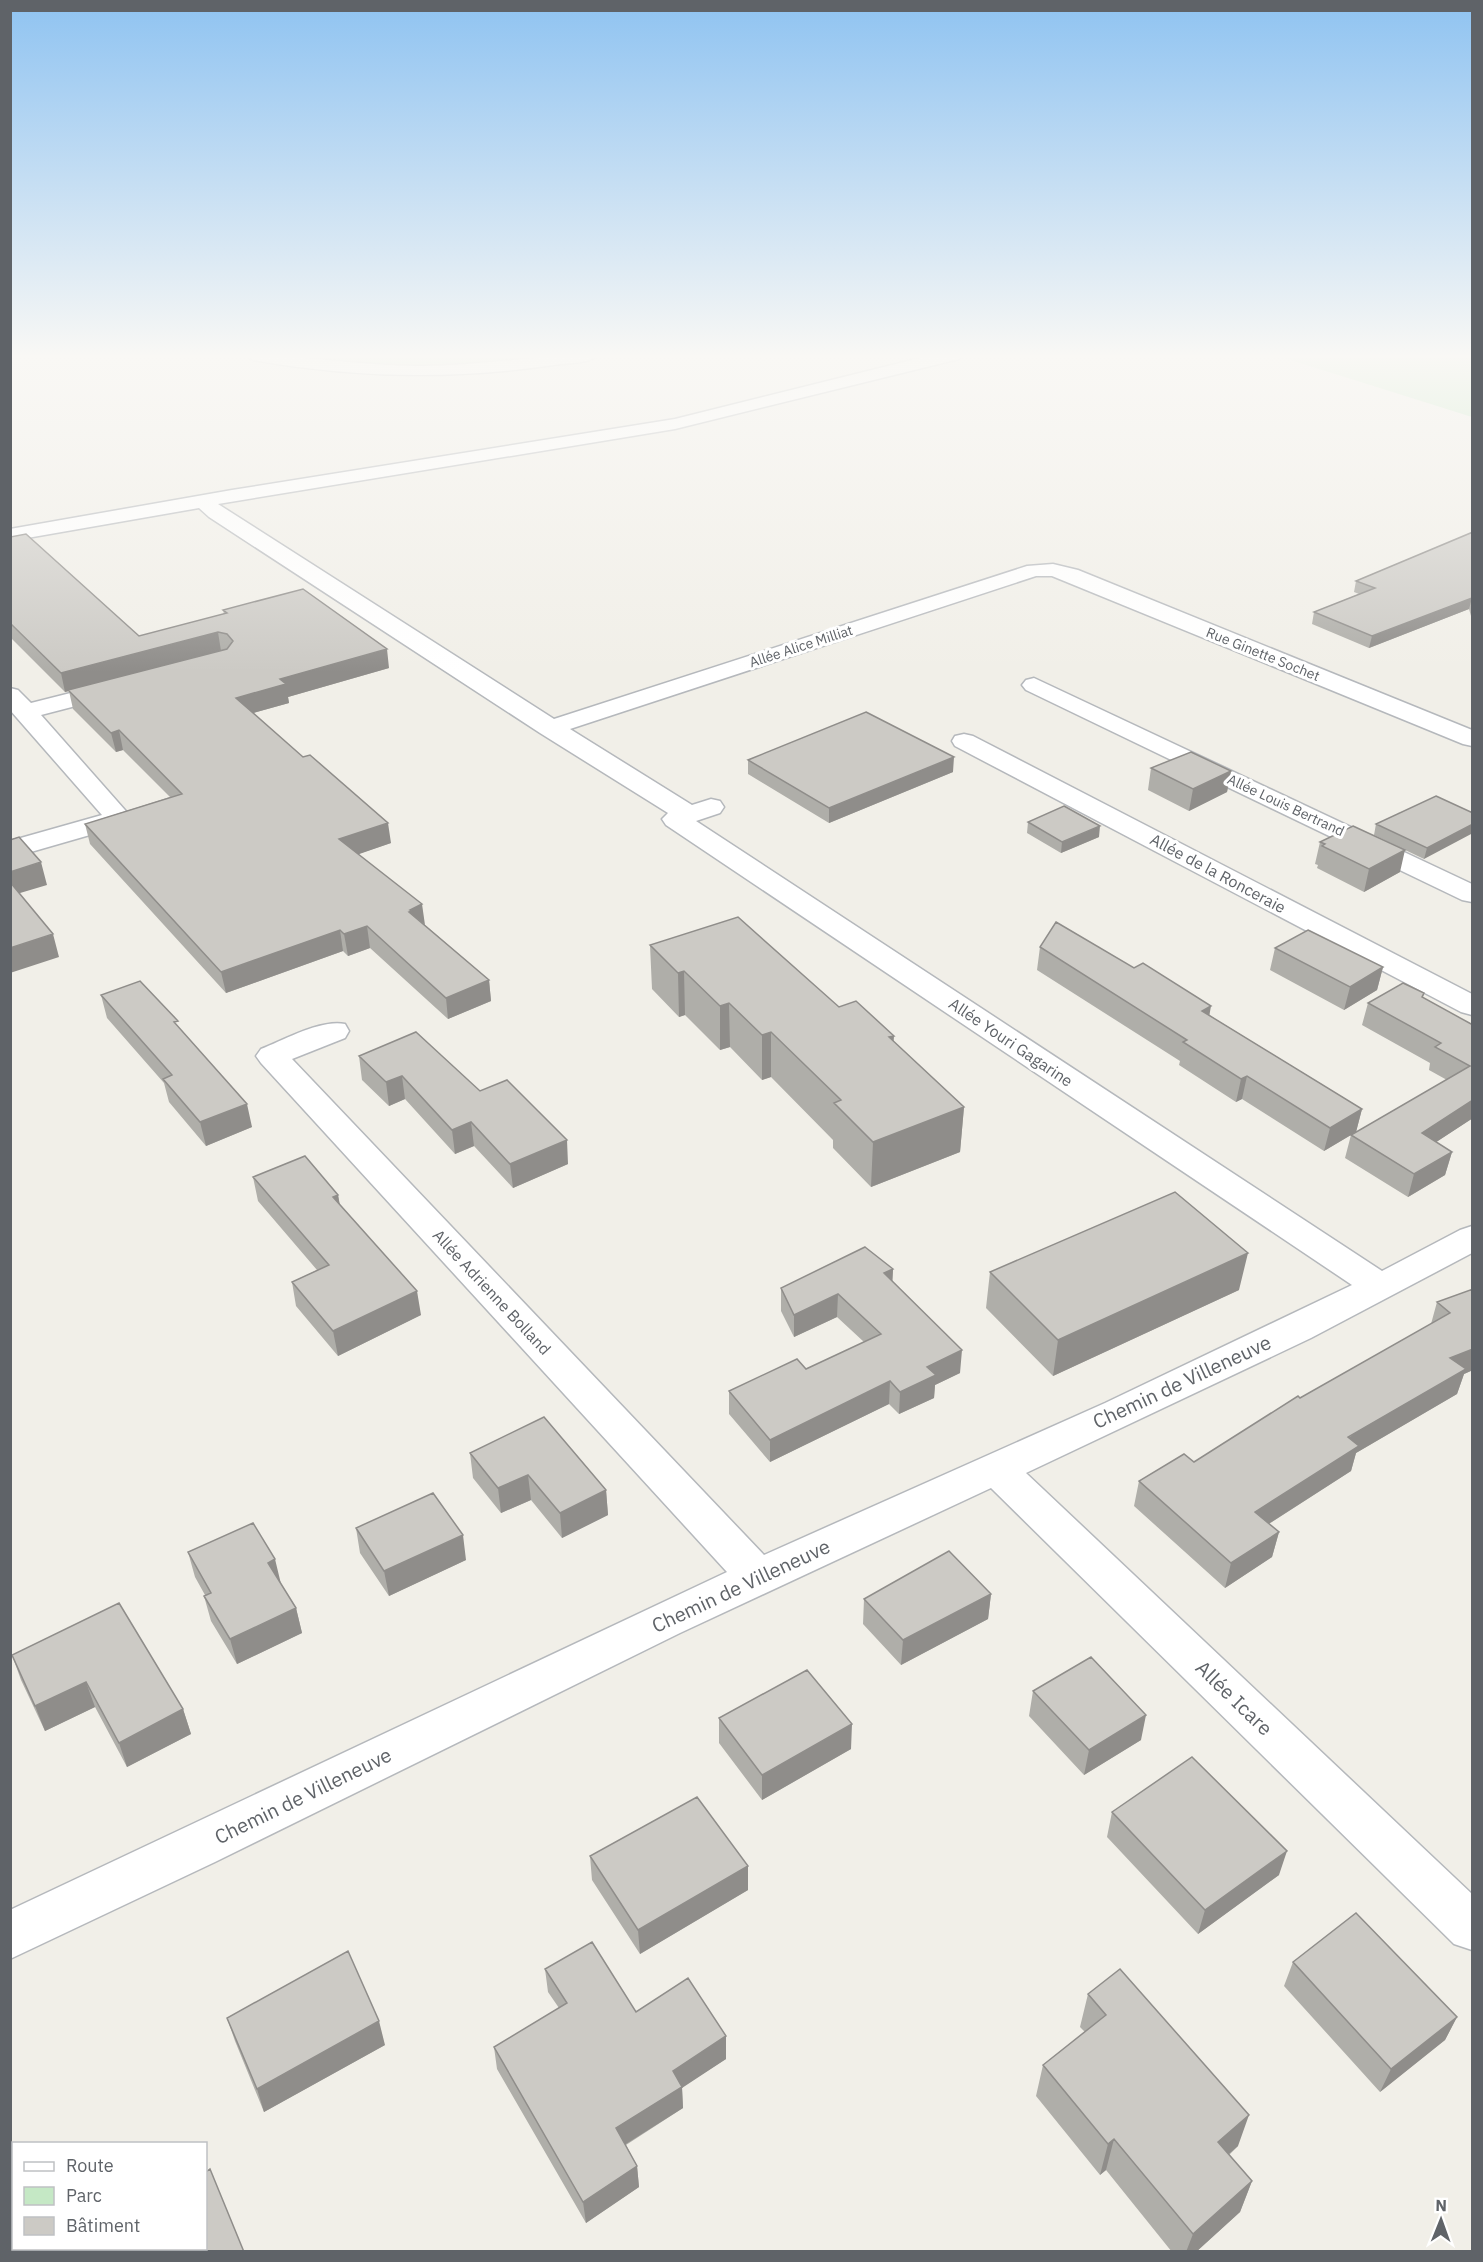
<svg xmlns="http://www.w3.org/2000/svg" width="1483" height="2262" font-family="'IBM Plex Sans',sans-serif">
  <rect width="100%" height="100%" fill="#f1efe8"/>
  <!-- green -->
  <path fill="#c5e8c5" d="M253,355H589L466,371L288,362Z
    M1275,355H1472V417Z"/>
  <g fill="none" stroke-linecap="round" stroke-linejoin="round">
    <defs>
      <path id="minor" d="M245,355C303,355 360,366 419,366C479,366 537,355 597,355C590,364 565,363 554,365C452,380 354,378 253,360Z
        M932,355H961L959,359L675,429L218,504L554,719L1027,566L1053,564L1078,570L1472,730V746L1463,744L1052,576H1036L570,729L692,805L711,799L720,801L724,807L720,813L696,821L1382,1271L1460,1230L1472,1226V1253L1311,1338L1026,1473L1472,1894V1950L1454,1944L991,1488L680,1633L215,1862L10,1959V1910L727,1572L261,1063L256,1056L261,1049C284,1040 321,1019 345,1024L349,1031L345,1038L292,1059L764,1555L1105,1403L1352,1285L666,825L662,819L668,813L540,733L209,517L199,508L10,541V529L232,490L675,419Z
        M1034,678L1472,884V902L1462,900L1026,690L1022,685L1026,680Z
        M114,682L122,684L126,689L122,694L41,715L132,818L128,824L10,858V841L102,815L10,710V688L18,690L31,703Z
        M964,734L973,736L1472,994V1015L1461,1012L955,746L952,741L955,736Z"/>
    </defs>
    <!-- minor casing -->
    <use href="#minor" stroke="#b5b8bc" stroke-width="3"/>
    <!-- minor -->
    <use href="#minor" fill="#fff" fill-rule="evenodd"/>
  </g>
  <!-- wall -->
  <path fill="#afaea9" d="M1473,532V623L1469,609L1369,648L1312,624L1314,612L1359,594L1354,592L1356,581Z
    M10,537L139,636L224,614L223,610L389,668L288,697L289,703L253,713L391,843L358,854L425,925L489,980L491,1001L448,1019L370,948L348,956L343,951L226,993L90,844L85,824L170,797L123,750L116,752L73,709L69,691L65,692L10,637Z
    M748,760L953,772L829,823L748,774Z
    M1151,768L1231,771L1227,792L1189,811L1148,790Z
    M1473,813L1424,859L1374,835L1376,824Z
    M1028,822L1099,837L1061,853L1027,833Z
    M1320,842L1400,872L1364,892L1317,868L1318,865L1315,864Z
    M650,945L839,1007L894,1042L964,1107L960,1152L871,1187L833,1148V1140L771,1077L762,1080L730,1047L720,1050L685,1015L679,1017L652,989Z
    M1040,947L1209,1015L1362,1109L1356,1132L1324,1151L1242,1099L1236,1102L1179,1065L1180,1061L1037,970Z
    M1275,948L1383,967L1377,990L1344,1010L1270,970Z
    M1424,993L1423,998L1473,1025V1118L1436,1142L1452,1152L1445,1175L1408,1197L1345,1158L1351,1135L1447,1080L1429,1070L1430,1063L1362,1025L1368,1003Z
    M101,995L179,1028L252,1127L206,1146L169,1102L164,1083L107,1018Z
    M359,1056L480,1091L568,1164L513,1188L474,1146L455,1154L405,1099L389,1106L362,1080Z
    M253,1177L338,1195L340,1205L421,1315L338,1356L296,1306L292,1282L317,1270L258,1201Z
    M893,1269L892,1281L960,1373L935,1385L934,1398L899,1414L889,1404L770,1462L729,1414V1391L806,1369L864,1342L837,1317L794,1337L781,1311V1288Z
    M990,1272L1239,1290L1053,1376L986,1308Z
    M1473,1289V1370L1464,1374L1457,1394L1356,1453L1351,1471L1269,1524L1279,1532L1272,1557L1225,1588L1134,1506L1139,1481L1194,1462L1300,1398L1431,1324L1437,1302Z
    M470,1453L606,1490L608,1515L562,1538L531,1500L501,1513L473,1478Z
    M356,1528L466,1560L389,1596L360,1553Z
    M188,1552L281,1584L296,1608L302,1633L237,1664L211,1621L204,1596L205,1595L195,1577Z
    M991,1594L988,1619L901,1665L863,1624L864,1599Z
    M12,1655L183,1709L191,1734L127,1767L95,1707L45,1731L21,1680Z
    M1033,1691L1141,1740L1084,1775L1029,1716Z
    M719,1718L851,1749L762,1800L719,1743Z
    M1112,1812L1279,1875L1198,1934L1107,1837Z
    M590,1856L748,1890L640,1954L592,1880Z
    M1293,1962L1457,2017L1445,2040L1380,2092L1284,1986Z
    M545,1969L636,2012L726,2059L682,2087L683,2108L626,2145L637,2166L639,2187L586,2223L497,2069L494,2047L559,2008L548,1992Z
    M1088,1994L1238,2146L1229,2155L1252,2181L1240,2212L1196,2252H1172L1106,2170L1100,2175L1036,2096L1043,2065L1085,2032L1080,2027Z
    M227,2018L385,2045L264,2112L235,2041Z"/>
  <!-- shaded-wall -->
  <path fill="#8f8d8a" d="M1472,598L1469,609L1369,648L1372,636Z
    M218,632L221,651L65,692L61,673Z
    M387,649L389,668L288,697L289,703L239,717L236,698L280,679Z
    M119,730L123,750L116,752L111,733Z
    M954,757L953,772L829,823V808Z
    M1231,771L1227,792L1189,811L1193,789Z
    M388,823L391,843L342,860L339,839Z
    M1473,824V833L1424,859L1427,848Z
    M1100,826L1099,837L1061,853L1062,842Z
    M1405,850L1400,872L1364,892L1369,869Z
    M41,862L47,885L10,896V872Z
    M422,904L425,925L409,912L410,910Z
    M367,926L370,948L348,956L344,934Z
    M340,930L343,951L226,993L221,972Z
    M53,934L59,957L10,973V948Z
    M1383,967L1377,990L1344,1010L1350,987Z
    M684,971L685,1015L679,1017L678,973Z
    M489,980L491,1001L448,1019L446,998Z
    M729,1003L730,1047L720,1050V1006Z
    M1211,1006L1207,1029L1202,1011Z
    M771,1032V1077L762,1080V1035Z
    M894,1036L891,1080L889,1037Z
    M402,1076L405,1099L389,1106L386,1082Z
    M1247,1076L1242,1099L1236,1102L1241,1079Z
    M1473,1100V1118L1415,1156L1422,1133Z
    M247,1104L252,1127L206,1146L200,1122Z
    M964,1107L960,1152L871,1187L873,1142Z
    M1362,1109L1356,1132L1324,1151L1330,1128Z
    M471,1122L474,1146L455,1154L452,1130Z
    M567,1140L568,1164L513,1188L510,1164Z
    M1452,1152L1445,1175L1408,1197L1414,1174Z
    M338,1195L342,1219L333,1197Z
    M1248,1253L1239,1290L1053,1376L1058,1340Z
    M893,1269L892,1291L884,1273Z
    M417,1291L421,1315L338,1356L333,1331Z
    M838,1294L837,1317L794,1337V1315Z
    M1473,1349V1370L1464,1374L1457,1394L1356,1453L1351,1471L1248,1537L1255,1512L1450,1358Z
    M962,1350L960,1373L935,1385L934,1398L899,1414L900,1392L927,1367Z
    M890,1381L889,1404L770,1462V1440Z
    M528,1475L531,1500L501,1513L498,1488Z
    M606,1490L608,1515L562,1538L560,1513Z
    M1279,1532L1272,1557L1225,1588L1231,1563Z
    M463,1535L466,1560L389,1596L384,1571Z
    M275,1559L281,1584L268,1563Z
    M991,1594L988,1619L901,1665L903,1640Z
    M296,1608L302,1633L237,1664L230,1639Z
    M86,1682L95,1707L45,1731L35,1706Z
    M183,1709L191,1734L127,1767L119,1743Z
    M1146,1715L1141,1740L1084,1775L1089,1750Z
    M852,1724L851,1749L762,1800V1775Z
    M1287,1851L1279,1875L1198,1934L1205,1910Z
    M748,1866V1890L640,1954L638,1930Z
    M1457,2017L1445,2040L1380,2092L1391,2069Z
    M379,2021L385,2045L264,2112L257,2089Z
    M726,2036V2059L682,2088L683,2108L618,2149L616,2128L673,2071Z
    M1249,2115L1238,2146L1207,2173L1218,2142Z
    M1114,2139L1106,2170L1100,2175L1108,2144Z
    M637,2166L639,2187L586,2223L583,2202Z
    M1252,2181L1240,2212L1196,2252H1186L1193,2234Z"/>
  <!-- building -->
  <path fill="#cccac5" stroke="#8f8d8a" stroke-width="1.5" d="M1473,532V602L1472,598L1372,636L1314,612L1375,588L1356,581Z
    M26,534L139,636L227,613L223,610L303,589L387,649L280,679L286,684L236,698L303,757L310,755L388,823L339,839L422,904L410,910L412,911L409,912L489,980L446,998L367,926L344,934L340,930L221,972L85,824L182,794L119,730L111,733L68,690L227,649L233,641L227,634L218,632L61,673L10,623V537Z
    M866,712L954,757L829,808L748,760Z
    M1191,752L1231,771L1193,789L1151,768Z
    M1436,796L1473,813V824L1427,848L1376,824Z
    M1064,806L1100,826L1062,842L1028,822Z
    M1353,826L1405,850L1369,869L1322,846L1325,844L1320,842Z
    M19,837L41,862L10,872V840Z
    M10,882L53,934L10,948Z
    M738,917L839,1007L856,1001L894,1036L889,1037L964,1107L873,1142L834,1103L841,1100L771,1032L762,1035L729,1003L720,1006L684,971L678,973L650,945Z
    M1056,922L1134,968L1143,963L1211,1006L1202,1011L1362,1109L1330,1128L1247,1076L1241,1079L1183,1042L1187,1040L1040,947Z
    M1308,930L1383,967L1350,987L1275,948Z
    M140,981L178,1021L174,1022L247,1104L200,1122L163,1079L172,1075L101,995Z
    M1403,983L1424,993L1422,997L1473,1025V1100L1422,1133L1452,1152L1414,1174L1351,1135L1470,1066L1435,1047L1441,1043L1368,1003Z
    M416,1032L480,1091L507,1080L567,1140L510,1164L471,1122L452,1130L402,1076L386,1082L359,1056Z
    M305,1156L338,1195L333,1197L417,1291L333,1331L292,1282L329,1265L253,1177Z
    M1175,1192L1248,1253L1058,1340L990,1272Z
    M865,1247L893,1269L884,1273L962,1350L927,1367L936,1375L900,1392L890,1381L770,1440L729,1391L797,1359L806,1369L881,1334L838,1294L794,1315L781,1288Z
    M1473,1289V1349L1450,1358L1466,1369L1348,1437L1359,1446L1255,1512L1279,1532L1231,1563L1139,1481L1184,1454L1194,1462L1298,1396L1300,1398L1450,1313L1437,1302Z
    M544,1417L606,1490L560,1513L528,1475L498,1488L470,1453Z
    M433,1493L463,1535L384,1571L356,1528Z
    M253,1523L275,1559L268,1563L296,1608L230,1639L204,1596L211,1593L188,1552Z
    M949,1551L991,1594L903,1640L864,1599Z
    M119,1603L183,1709L119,1743L86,1682L35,1706L12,1655Z
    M1091,1657L1146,1715L1089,1750L1033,1691Z
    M807,1670L852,1724L762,1775L719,1718Z
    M1192,1757L1287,1851L1205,1910L1112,1812Z
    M697,1797L748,1866L638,1930L590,1856Z
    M1356,1913L1457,2017L1391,2069L1293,1962Z
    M592,1942L636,2012L688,1978L726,2036L673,2071L682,2087L616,2128L637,2166L583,2202L494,2047L567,2003L545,1969Z
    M348,1951L379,2021L257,2089L227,2018Z
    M1120,1969L1249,2115L1218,2142L1252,2181L1193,2234L1114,2139L1108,2144L1043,2065L1106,2015L1088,1994Z
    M210,2169L244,2252H89L88,2248H206V2172Z"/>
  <!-- sky -->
  <linearGradient id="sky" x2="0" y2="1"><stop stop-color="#8fc3f1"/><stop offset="0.53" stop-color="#f9f8f5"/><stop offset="1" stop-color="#f9f8f5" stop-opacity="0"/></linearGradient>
  <rect width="1483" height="672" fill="url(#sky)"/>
  <g text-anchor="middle" stroke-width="6" stroke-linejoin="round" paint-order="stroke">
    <!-- far-street labels -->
    <g font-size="14" fill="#5f6368" stroke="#fff">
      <text transform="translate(801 646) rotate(-18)" y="5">Allée Alice Milliat</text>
      <text transform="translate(1263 654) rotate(22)" y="5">Rue Ginette Sochet</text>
      <text transform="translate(1286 805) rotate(25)" y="5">Allée Louis Bertrand</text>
    </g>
    <!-- street labels -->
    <g font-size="16" fill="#5f6368" stroke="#fff">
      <text transform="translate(1218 873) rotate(28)" y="6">Allée de la Ronceraie</text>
      <text transform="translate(1011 1042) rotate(34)" y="6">Allée Youri Gagarine</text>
      <text transform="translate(492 1292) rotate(47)" y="6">Allée Adrienne Bolland</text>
    </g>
    <!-- near-street labels -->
    <g font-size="20" fill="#5f6368" stroke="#fff">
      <text transform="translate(1182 1382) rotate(-25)" y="7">Chemin de Villeneuve</text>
      <text transform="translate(741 1586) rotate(-25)" y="7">Chemin de Villeneuve</text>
      <text transform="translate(1234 1698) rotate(44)" y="7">Allée Icare</text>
      <text transform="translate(303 1796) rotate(-26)" y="7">Chemin de Villeneuve</text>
    </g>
  </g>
  <!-- border -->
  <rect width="1483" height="2262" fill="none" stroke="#5f6368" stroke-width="24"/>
  <!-- legend -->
  <rect x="12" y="2142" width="195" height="108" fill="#ffffff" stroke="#bfc1c3" stroke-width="1.5"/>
  <rect x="24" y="2162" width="30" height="9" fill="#ffffff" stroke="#bfc1c3" stroke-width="1.5"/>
  <text x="66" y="2172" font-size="18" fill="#5f6368">Route</text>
  <rect x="24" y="2187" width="30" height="18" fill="#c5e8c5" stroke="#bfc1c3" stroke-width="1.5"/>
  <text x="66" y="2202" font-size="18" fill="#5f6368">Parc</text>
  <rect x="24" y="2217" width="30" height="18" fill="#cccac5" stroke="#bfc1c3" stroke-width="1.5"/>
  <text x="66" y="2232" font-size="18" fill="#5f6368">Bâtiment</text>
  <!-- north arrow -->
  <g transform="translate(1441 2220) rotate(1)" stroke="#ffffff" stroke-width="4.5" paint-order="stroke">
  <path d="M0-4.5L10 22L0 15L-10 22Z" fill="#5f6368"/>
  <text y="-9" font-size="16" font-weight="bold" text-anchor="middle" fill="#5f6368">N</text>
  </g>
</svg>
